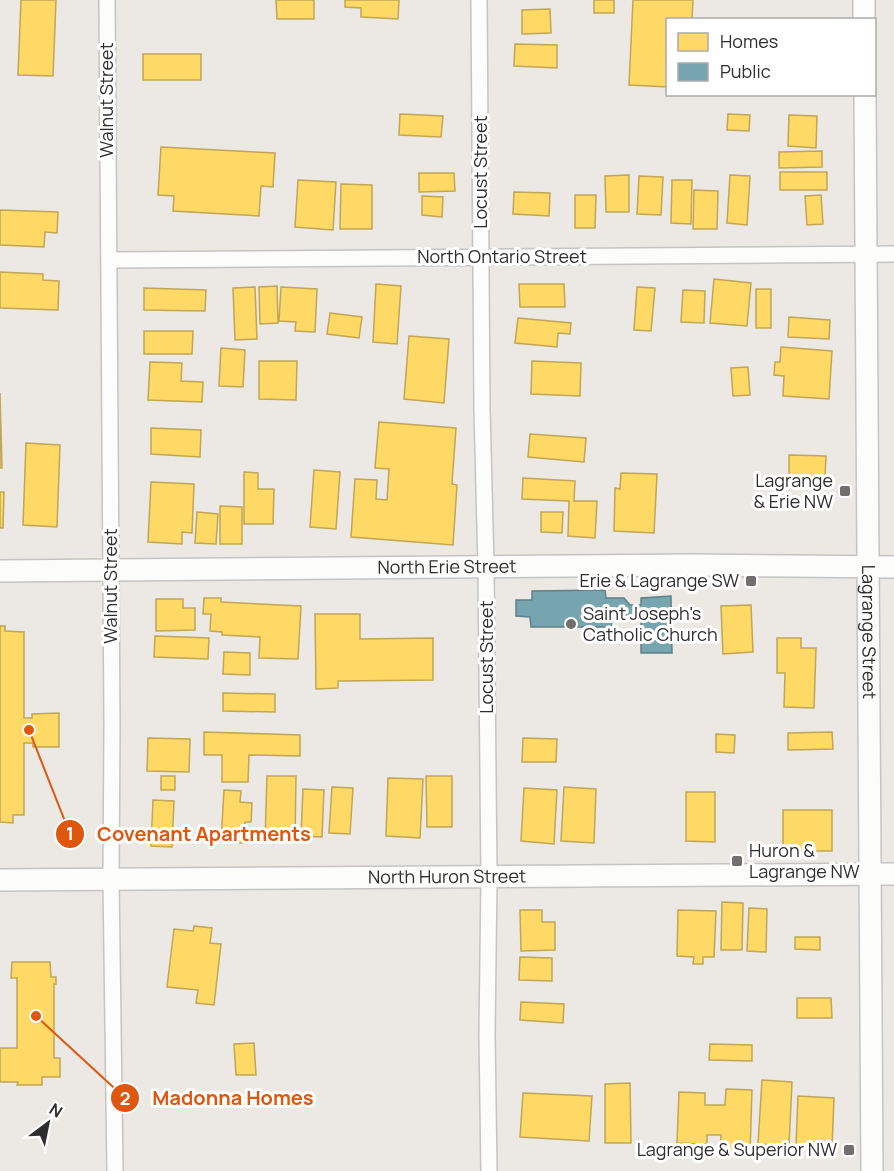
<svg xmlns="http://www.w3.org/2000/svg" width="894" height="1171" font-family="Manrope,sans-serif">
  <rect width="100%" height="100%" fill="#ece8e4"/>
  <!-- homes -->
  <path fill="#ffd966" stroke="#c0a655" stroke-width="1.5" d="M21,0H56L53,76L18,75Z
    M276,0H314V19H277Z
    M345,0H399L398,19L361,17V8L345,7Z
    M594,0H614V13H594Z
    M633,0H693L692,20H668V87L629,85Z
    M550,9L551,33L522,34V10Z
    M515,44L557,45V68L514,66Z
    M143,54H201V80H143Z
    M400,114L443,116L441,137L399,135Z
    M728,114L750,115L749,131L727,130Z
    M789,115L817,116L816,148L788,146Z
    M161,147L275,153L273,187L261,186L259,216L173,211L174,196L158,195Z
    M822,151V167L779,168V152Z
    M780,172H827V190H780Z
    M419,173H454L455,191L419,192Z
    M629,175V212H606L605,176Z
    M730,175L750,176L747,225L727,223Z
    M639,176L663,177L661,215L637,214Z
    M298,180L336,182L333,230L295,227Z
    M672,180H692L691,224L671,223Z
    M341,184L372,185V229H340Z
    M694,190L718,191L717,229H693Z
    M514,192L550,193L549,216L513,214Z
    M575,195H596L595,228H575Z
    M821,195L823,224L807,225L805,196Z
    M422,196L443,197L442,217L422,215Z
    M0,210L58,212L57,233L45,232L44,247L0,245Z
    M0,272L43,274V280L59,281L58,310L0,308Z
    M714,279L751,283L747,326L710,323Z
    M376,284L401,286L397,344L373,342Z
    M519,284H564L565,307H520Z
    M277,286L278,323L260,324L259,287Z
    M255,287L257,339L235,340L233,288Z
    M281,287L317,289L315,332L295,331L296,322L279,321Z
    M637,287L655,288L651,331L634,330Z
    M144,288L206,290L205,311L144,310Z
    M756,289H771V328H756Z
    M683,290L705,291L704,323L681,322Z
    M330,313L362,317L359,338L327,334Z
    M789,317L830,320L829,339L788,337Z
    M518,318L571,323L570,334L558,333L557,347L515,343Z
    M144,331H193L192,354H144Z
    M409,336L449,339L444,403L404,399Z
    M781,347L832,351L829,399L783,396L784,376L774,375L775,362H780Z
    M221,348L245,350L243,387L219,386Z
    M259,361H297L296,400L259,399Z
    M532,361L581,363L580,396L531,394Z
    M150,362L182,363L181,381L203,382L202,402L148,400Z
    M748,367L750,395L733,396L731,368Z
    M0,393L2,468H0Z
    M379,422L456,428L452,484L457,485L453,545L351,537L355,479L377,480L376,499L387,500L389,469L375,468Z
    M151,428L201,430L200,457L151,454Z
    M530,434L586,438L584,462L528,457Z
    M26,443L60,445L57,527L23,525Z
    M789,455L826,456L825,477L789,476Z
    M314,470L340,472L336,529L310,527Z
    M244,472L258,473V489H274L273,524H244Z
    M621,473L657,474L654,533L614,531L615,488L620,489Z
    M523,478L575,481L574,501H597L595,538L568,536L569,501L522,499Z
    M151,482L194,484L192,533L182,532V544L148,542Z
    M0,492H4L3,528H0Z
    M220,506L242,507V544H220Z
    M197,512L218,514L216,544L195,543Z
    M541,512H563L562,533L541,532Z
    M204,598H221V602L301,606L298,659L259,658L260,637L222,635V632L210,631L211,614H203Z
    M156,599H183V608H195V630L156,631Z
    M751,605L753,652L723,654L721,606Z
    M315,614H360V639L433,638V680L338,681V688L316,689Z
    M0,626H5V631L24,632V718H32V714L59,713V747H33V743H24V815H13V823L0,822Z
    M155,636L209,638L208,659L154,657Z
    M777,638H801V648H816L814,708L784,707L785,673H777Z
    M224,652L250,653V675L223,674Z
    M223,693L275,694V712L223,711Z
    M204,732L300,735V756L249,755L248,782H222V755H204Z
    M832,732L833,749L788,750V733Z
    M716,734L735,735L734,753L716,752Z
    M148,738L190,739L189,772L147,771Z
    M523,738L557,739L556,762H522Z
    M161,776H175V790H161Z
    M267,776H296L295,841L265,840Z
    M426,776H452V827H427Z
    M388,778L423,779L420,838L386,836Z
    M332,787L353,788L350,834L329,833Z
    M564,787L596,789L594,843L561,841Z
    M524,788L557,790L554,844L521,841Z
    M303,789L324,790L322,837L301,836Z
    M224,790L241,791L240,802L252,803L251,822H245L244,843L221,842Z
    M686,792H715V842L686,841Z
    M153,800L174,801L172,847L151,846Z
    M783,810H832V851H783Z
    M722,902L743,903L742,950H721Z
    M749,908L767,909L766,952L747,951Z
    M520,910H542V922H555V950L521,951Z
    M678,910L716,911L714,957H703V964H693L694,957L677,956Z
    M194,926L212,928L210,943L221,944L214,1005L196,1003L198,990L167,987L174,929L193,931Z
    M795,937H820V950L795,949Z
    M520,957L552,958V981L519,980Z
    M12,962H50L51,977H56V984H54V1058H60V1077H42V1085H17L18,1082H0V1048H17V978H11Z
    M797,998H831L832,1018H797Z
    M521,1002L564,1004L563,1023L520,1020Z
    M254,1043L256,1075H236L234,1044Z
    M710,1044L752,1045V1061L709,1060Z
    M762,1080L792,1082L789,1146L758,1144Z
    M630,1083L631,1143H605V1084Z
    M726,1089L752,1090L750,1153L720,1152L721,1135H707V1144L677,1143L679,1092L705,1093V1105H725Z
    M523,1093L592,1096L589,1141L520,1137Z
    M798,1096L834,1098L832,1147L796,1145Z"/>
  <!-- public -->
  <path fill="#76a5af" stroke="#608188" stroke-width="1.5" d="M605,590L606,598H624L630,605H641V598L671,596L672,653H641V616L631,617L624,620L612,621L611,627H531L530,617L516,616V600H532V591Z"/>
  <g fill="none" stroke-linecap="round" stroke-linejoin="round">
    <defs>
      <path id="street" d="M107,0L112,725L111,879L115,1171
        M479,0L482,409L486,567L489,878L487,1034L489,1171
        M109,260L894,254"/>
      <g id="secondary">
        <path d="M864,0V20"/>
        <path id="s1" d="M865,94L872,1171"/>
        <path id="s2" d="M0,571L692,565L894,567"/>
        <path id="s3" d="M0,880L894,874"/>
      </g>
    </defs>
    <!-- street casing -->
    <use href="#street" stroke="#c5c4c5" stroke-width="18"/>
    <!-- secondary casing -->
    <use href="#secondary" stroke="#c5c4c5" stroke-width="24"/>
    <!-- street -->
    <use href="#street" stroke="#fcfcfb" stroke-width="15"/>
    <!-- secondary -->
    <use href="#secondary" stroke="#fcfcfb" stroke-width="21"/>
  </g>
  <!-- markers -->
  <g fill="#706f6e" stroke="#fff" stroke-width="2">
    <rect x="839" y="485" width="12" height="12" rx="3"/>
    <rect x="745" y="575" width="12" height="12" rx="3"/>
    <circle cx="571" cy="624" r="6"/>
    <rect x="731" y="855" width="12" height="12" rx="3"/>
    <rect x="843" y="1144" width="12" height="12" rx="3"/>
  </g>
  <g text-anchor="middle" stroke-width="6" stroke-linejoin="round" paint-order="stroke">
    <!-- street labels -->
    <g font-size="18" fill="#2e2e2e" stroke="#fff">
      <text transform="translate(107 100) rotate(-90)" y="6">Walnut Street</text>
      <text transform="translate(481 172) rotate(-90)" y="6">Locust Street</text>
      <text x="502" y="263">North Ontario Street</text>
      <text dy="6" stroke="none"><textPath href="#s2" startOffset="447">North Erie Street</textPath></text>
      <text transform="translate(111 586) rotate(-90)" y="6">Walnut Street</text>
      <text dy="6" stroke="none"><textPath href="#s1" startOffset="538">Lagrange Street</textPath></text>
      <text transform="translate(487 657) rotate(-90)" y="6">Locust Street</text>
      <text dy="6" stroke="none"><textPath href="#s3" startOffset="447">North Huron Street</textPath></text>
    </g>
    <!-- poi labels -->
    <g font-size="18" fill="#2e2e2e" stroke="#fff" text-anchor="end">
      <text x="833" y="487">Lagrange<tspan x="833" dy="21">&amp; Erie NW</tspan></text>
      <text x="739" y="587">Erie &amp; Lagrange SW</text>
      <text x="583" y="620" text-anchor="start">Saint Joseph's<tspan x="583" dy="21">Catholic Church</tspan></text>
      <text x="749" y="857" text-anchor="start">Huron &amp;<tspan x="749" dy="21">Lagrange NW</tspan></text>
      <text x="837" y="1156">Lagrange &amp; Superior NW</text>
    </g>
  </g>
  <!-- callouts -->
  <path fill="none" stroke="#df570e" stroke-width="2" d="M29 730L70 834M36 1016L125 1098"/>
  <g fill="#df570e" stroke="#fff" stroke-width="2">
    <circle cx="29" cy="730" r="6"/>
    <circle cx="36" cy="1016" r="6"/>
    <circle cx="70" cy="834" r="15"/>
    <circle cx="125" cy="1098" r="15"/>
  </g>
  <g font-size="18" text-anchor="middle" font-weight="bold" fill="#fff">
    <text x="70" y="840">1</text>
    <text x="125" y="1105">2</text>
  </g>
  <g font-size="20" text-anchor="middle" font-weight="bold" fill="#df570e" stroke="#fff" stroke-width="6" stroke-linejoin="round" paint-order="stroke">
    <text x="204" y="841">Covenant Apartments</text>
    <text x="233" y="1105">Madonna Homes</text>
  </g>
  <!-- legend -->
  <rect x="666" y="18" width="210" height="78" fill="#ffffff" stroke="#ababab" stroke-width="1.5"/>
  <rect x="678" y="33" width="30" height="18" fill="#ffd966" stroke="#ababab" stroke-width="1.5"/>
  <text x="720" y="48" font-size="18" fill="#2e2e2e">Homes</text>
  <rect x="678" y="63" width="30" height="18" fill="#76a5af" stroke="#ababab" stroke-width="1.5"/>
  <text x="720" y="78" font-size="18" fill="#2e2e2e">Public</text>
  <!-- north arrow -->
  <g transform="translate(48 1123) rotate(32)" stroke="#ffffff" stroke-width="4.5" paint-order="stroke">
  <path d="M0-4.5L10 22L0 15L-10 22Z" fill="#2e2e2e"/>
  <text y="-9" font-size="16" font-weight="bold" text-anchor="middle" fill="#2e2e2e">N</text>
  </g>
</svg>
